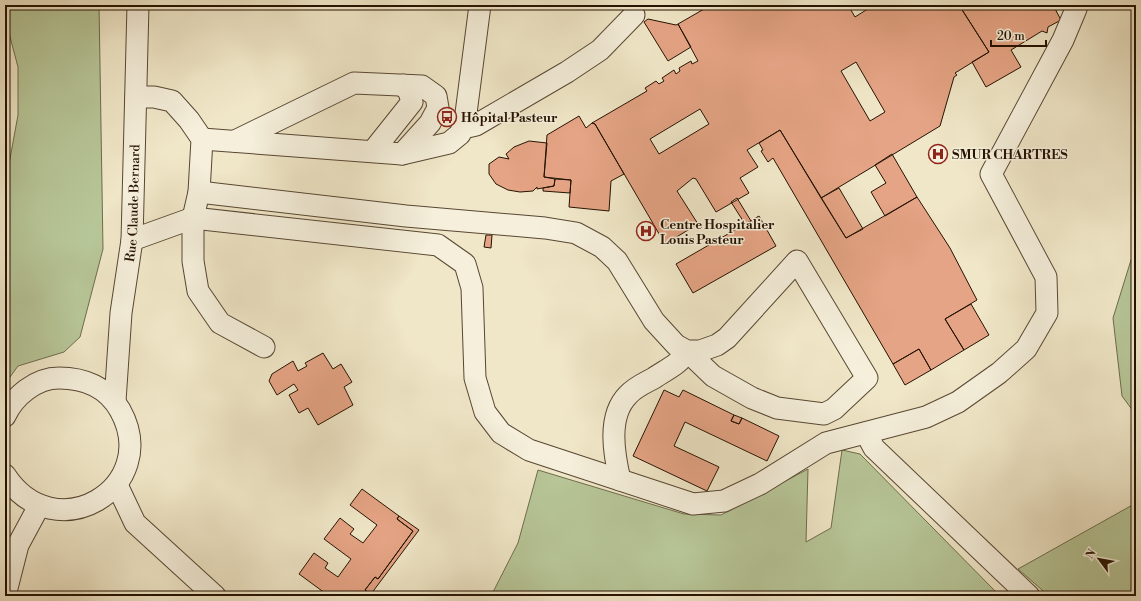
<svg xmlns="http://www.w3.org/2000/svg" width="1141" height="601" font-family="'Libre Bodoni',serif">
  <rect width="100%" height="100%" fill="#f0e7c8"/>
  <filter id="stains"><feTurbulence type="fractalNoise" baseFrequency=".005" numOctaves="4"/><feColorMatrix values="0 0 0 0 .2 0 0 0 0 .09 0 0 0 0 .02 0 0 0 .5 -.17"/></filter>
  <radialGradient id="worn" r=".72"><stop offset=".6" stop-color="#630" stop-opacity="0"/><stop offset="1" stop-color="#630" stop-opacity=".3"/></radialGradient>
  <!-- green -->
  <path fill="#b7c698" stroke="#6e6c4c" d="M5,5H99L103,249L80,337L64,352L18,366L5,384V186L18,115V67L5,18Z
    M1136,244V415L1122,396L1113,318Z
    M842,450L860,454L1000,596H491L518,543L538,470L684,514L721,515L808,469L806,542L831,528Z
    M1136,503V596H1049L1018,569Z"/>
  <!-- building -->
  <path fill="#e5a485" stroke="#251201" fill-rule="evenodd" d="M711,5H848L855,17L874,5H959L989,52L955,73L957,75L954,77L940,126L821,198L780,130L747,150L758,167L740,178L749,193L716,212L696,179L693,178L677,191L698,224L665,244L595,124L592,123L647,91L645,88L656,81L659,84L664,81L662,78L674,70L676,74L680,71L679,68L691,61L692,64L698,61L678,24ZM856,62L885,112L870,121L841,71ZM700,109L709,124L659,154L650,139Z
    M959,5H1053L1061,20L1048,27L1047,33L1042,31L1011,50L1021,67L986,87L972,62L989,52Z
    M648,19L676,25L678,24L691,47L668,61L644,22Z
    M579,116L586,128L592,123L595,124L624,174L611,181L609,211L569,207L571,180L544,177L547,135Z
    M780,130L846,238L917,197L950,248L977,300L945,319L964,350L931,370L919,349L893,364L773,158L768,162L761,151L763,150L759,143Z
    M529,141L547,143L544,177L555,179L554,186L537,189V187L533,191L520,192L508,190L496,184L489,174V164L499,157L509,159L506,154L514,147Z
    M892,154L917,197L885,216L871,192L886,183L875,165Z
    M555,179L571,180L570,193L543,191V188L554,186Z
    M839,188L863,229L846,238L821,198Z
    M737,198L751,221L745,224L731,202Z
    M759,216L776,246L693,293L676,264Z
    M486,235H492L491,248L484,247Z
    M971,304L989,335L964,350L945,319Z
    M919,349L931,370L905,385L893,364Z
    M323,353L333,369L341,364L352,382L344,387L353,405L318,425L308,408L299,413L289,395L298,390L294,384L277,395L269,381L272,374L293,361L298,371L307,366L305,363Z
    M664,390L679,397L683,390L734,415L731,421L739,424L742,418L779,436L767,461L685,422L674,446L719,467L707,491L633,456Z
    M734,415L742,418L739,424L731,421Z
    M362,489L399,516L397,519L413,531L378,579L375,577L365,590L371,594L370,596H329L299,574L314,553L328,563L325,568L338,577L351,559L324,539L340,518L354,529L350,534L363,543L377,525L350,505Z
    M399,516L419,530L371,594L365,590L375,577L378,579L413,531L397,519Z"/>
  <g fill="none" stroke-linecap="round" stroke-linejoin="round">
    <defs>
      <g id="minor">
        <path d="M136,97H154L172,101L189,120L202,139L199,192L193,218V261L198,291L220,323L264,347"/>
        <path d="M463,128L476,125L567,72L600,50L634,15"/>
        <path d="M202,139L402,154L449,143L460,134L465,121L480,5"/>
        <path d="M235,141L354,83L422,86L436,96L438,108L430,123L402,154"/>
        <path d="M373,151L412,102L409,92L403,85"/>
        <path d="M199,192L406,216L545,228L576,233L602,247L617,261L654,321L676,345L687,351H700L717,345L727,338L797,261L867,378L834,409L824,414L777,408L752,398L713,376L687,351C679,365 667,369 654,378C645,383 635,387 628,395C607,416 614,454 620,480"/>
        <path d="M132,240L193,218L438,245L465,264L472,288L475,378L485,412L501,433L529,450L693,504L724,501L760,484L826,443L926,417L958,402L999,373L1026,349L1047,313L1046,277L991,174L1063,40L1076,9L1073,5"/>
        <path id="s1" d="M115,401L121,313L132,240L138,5"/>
        <path d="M5,416C14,396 36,378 59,378C84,378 107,387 120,410C163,487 55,552 5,475"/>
        <path d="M866,433L874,448L1029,596"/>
        <path d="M117,485L135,523L215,596"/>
        <path d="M5,596L18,545L39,506"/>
      </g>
    </defs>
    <!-- minor casing -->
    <use href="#minor" stroke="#584733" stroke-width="23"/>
    <!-- minor -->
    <use href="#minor" stroke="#f5efdb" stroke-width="21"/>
  </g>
  <!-- icons -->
  <defs>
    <symbol id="bus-ring" viewBox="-11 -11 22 22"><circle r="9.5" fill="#f5efdb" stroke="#8f2418" stroke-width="1.5"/><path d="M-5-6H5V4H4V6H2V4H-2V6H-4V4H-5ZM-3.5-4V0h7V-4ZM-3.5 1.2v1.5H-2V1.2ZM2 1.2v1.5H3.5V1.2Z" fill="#8f2418"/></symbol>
    <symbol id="hospital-ring" viewBox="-11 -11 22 22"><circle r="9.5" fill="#f5efdb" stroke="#8f2418" stroke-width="1.5"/><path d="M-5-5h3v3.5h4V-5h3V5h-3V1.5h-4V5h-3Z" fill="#8f2418"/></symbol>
  </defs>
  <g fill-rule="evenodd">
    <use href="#bus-ring" x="436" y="106" width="22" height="22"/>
    <use href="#hospital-ring" x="927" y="143" width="22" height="22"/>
    <use href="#hospital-ring" x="635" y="220" width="22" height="22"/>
  </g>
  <g text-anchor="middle" stroke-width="3" stroke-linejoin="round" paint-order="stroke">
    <!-- poi labels -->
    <g font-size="13" font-weight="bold" fill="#251201" stroke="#f5efdb" text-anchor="start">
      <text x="461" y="122">Hôpital Pasteur</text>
      <text x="952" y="159">SMUR CHARTRES</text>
      <text x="660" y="229">Centre Hospitalier<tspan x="660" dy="15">Louis Pasteur</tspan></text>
    </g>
    <!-- street labels -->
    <g font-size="13" fill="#251201" stroke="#f5efdb">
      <text dy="5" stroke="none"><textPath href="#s1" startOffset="199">Rue Claude Bernard</textPath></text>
    </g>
  </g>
  <!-- margin -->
  <rect width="1141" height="601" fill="none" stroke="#f0e7c8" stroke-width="20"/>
  <rect x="6" y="6" width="1129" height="589" fill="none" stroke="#251201" stroke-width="2"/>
  <rect x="10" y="10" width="1121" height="581" fill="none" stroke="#251201"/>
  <!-- north arrow -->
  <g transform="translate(1099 559) rotate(302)" stroke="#f5efdb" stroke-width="3" paint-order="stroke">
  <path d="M0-3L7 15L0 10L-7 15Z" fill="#251201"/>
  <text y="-6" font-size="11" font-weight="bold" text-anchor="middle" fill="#251201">N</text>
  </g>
  <!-- scale -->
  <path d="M991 40v6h55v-6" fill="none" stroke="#251201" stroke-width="2"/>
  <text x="997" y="40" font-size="12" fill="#251201" stroke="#f5efdb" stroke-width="3" paint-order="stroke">20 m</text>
  <rect width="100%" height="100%" filter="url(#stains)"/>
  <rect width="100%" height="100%" fill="url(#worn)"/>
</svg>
